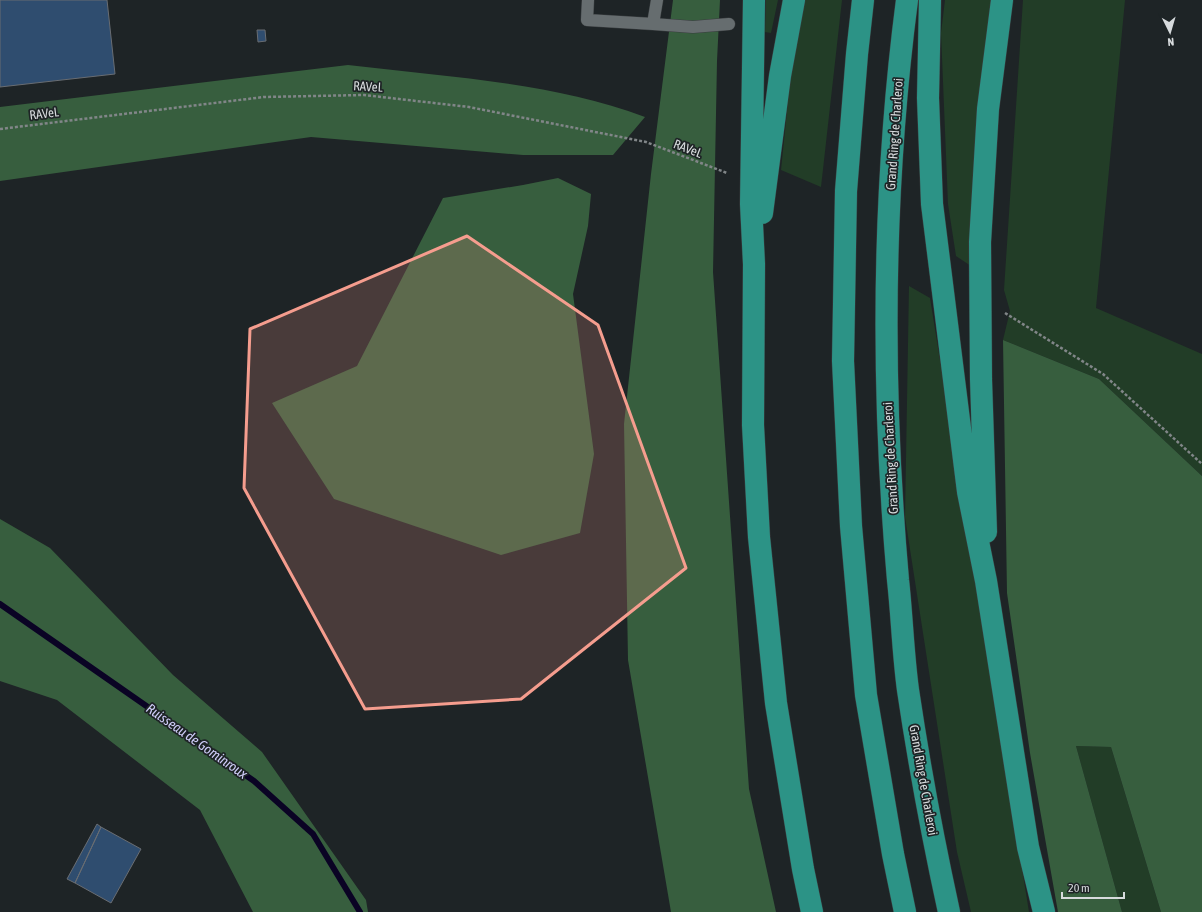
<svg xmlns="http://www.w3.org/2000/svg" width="1202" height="912" font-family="'Asap Condensed',sans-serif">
  <rect width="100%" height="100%" fill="#1e2426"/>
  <!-- green -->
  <path fill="#223d27" d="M766,0H778L771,33L765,32Z
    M805,0H842L821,187L781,170L791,71Z
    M945,0H994L987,33L977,137L971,266L956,256L948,204L941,33Z
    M1023,0H1125L1096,308L1202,354V476L1099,379L1003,340L1010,311L1004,290Z
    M909,286L930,298L1029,912H971L957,852L905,517Z
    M1076,746L1111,747L1161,912H1122Z"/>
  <!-- forest -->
  <path fill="#375e3e" d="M673,0H720L717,61L713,272L749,789L776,912H671L628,660L624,424L651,174Z
    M348,65C448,77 550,82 645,117L613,155H523L311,137L0,181V107Z
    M558,178L591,194L588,226L573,294L594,454L580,533L501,555L334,499L272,403L357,366L443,198L523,185Z
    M1003,340L1099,379L1202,476V912H1161L1111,747L1076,746L1122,912H1058L1030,753L1007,593Z
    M0,519L50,548L173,675L262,752L366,900L368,912H253L200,810L57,700L0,681Z"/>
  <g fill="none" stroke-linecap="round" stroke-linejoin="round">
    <!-- stream -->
    <path stroke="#0a0324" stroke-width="6" d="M0,604L254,781L313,834L360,912"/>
  </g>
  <!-- building -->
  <path fill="#2f4d6f" stroke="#696d72" d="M0,0H107L115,74L0,87Z
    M257,30H265L266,41L258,42Z
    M97,824L101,827L75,883L67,879Z
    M101,827L141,849L111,903L75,883Z"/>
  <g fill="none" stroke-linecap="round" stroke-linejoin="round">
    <defs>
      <path id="lane" d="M588,0L587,20L653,24
        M657,0L653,24L693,27L729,24"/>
      <path id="highway" d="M754,0L751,204L754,264L753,425L759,537L776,703L803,869L812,912
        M863,0L857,54L846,191L843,361L851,526L866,695L893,854L905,912
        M907,0C882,192 881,387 898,580C902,616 903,653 908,690C919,764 933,839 949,912
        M930,0L928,98L932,204L968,492L986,581L1028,847L1044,912
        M762,213L780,76L794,0
        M986,532L981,379L980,242L988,109L1002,0"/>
    </defs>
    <!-- lane casing -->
    <use href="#lane" stroke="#3a3e40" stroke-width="13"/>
    <!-- highway casing -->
    <use href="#highway" stroke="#3a3e40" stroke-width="23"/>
    <!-- path -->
    <path stroke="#818688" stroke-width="2.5" stroke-dasharray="3 2" stroke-linecap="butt" d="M0,129L264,97L364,95L469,107L646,142L727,173
      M1005,313L1103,374L1202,464"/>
    <!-- lane -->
    <use href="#lane" stroke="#666d6f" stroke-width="12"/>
    <!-- highway -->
    <use href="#highway" stroke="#2c9386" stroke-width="22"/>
  </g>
  <!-- marked area -->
  <path fill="#f59d8e" fill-opacity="0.2" stroke="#f59d8e" stroke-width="3" stroke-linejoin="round" d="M467,236L598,325L686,568L521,699L365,709L244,488L250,329Z"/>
  <g text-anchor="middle" stroke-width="3.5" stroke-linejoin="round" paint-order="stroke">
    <!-- street labels -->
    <g font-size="13" fill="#d7dbdd" stroke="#1e2426">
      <text transform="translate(368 86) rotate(3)" y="5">RAVeL</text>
      <text transform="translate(44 113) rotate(-7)" y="5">RAVeL</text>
      <text transform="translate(894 134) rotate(-86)" y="5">Grand Ring de Charleroi</text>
      <text transform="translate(688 148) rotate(21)" y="5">RAVeL</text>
      <text transform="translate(890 458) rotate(-93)" y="5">Grand Ring de Charleroi</text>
      <text transform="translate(924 780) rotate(80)" y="5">Grand Ring de Charleroi</text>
    </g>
    <!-- water labels -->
    <g font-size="14" font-style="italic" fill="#ceccf7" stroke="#1e2426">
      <text transform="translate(197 741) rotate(35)" y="5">Ruisseau de Gominroux</text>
    </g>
  </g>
  <!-- north arrow -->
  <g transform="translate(1170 32) rotate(175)" stroke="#1e2426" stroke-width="3" paint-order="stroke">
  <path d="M0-3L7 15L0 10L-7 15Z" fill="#d7dbdd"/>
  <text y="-6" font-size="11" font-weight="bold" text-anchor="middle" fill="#d7dbdd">N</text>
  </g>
  <!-- scale -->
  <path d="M1062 892v6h62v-6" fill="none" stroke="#d7dbdd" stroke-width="2"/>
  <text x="1068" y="892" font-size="12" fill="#d7dbdd" stroke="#1e2426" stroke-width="3" paint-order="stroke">20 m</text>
</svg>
